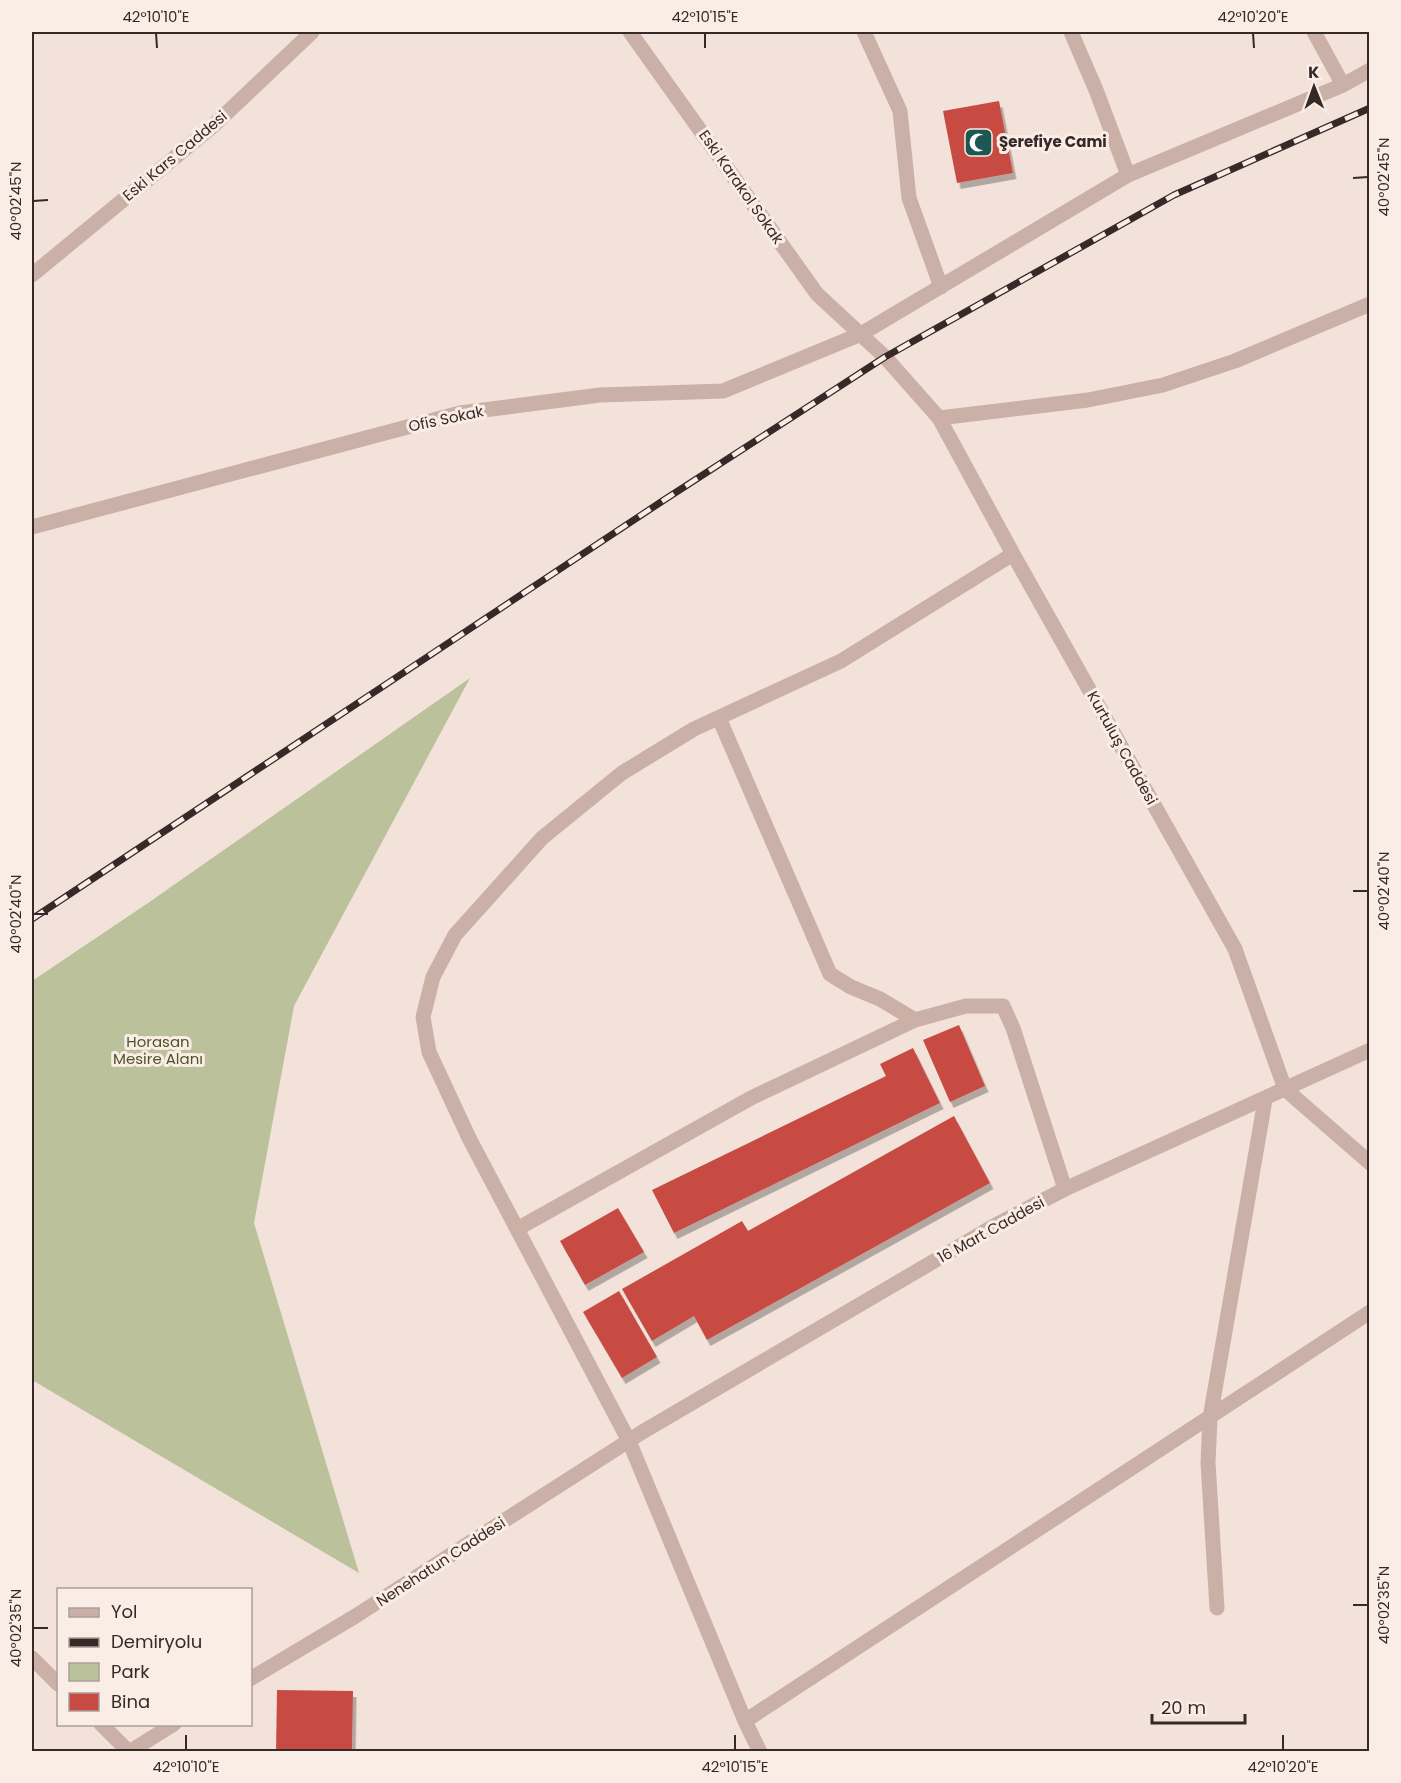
<svg xmlns="http://www.w3.org/2000/svg" width="1401" height="1783" font-family="Poppins,sans-serif">
  <defs>
    <filter id="shadow"><feDropShadow dx="3.5" dy="6" stdDeviation="0" flood-color="#0004"/></filter>
  </defs>
  <rect width="100%" height="100%" fill="#f2e2da"/>
  <!-- green -->
  <path fill="#bbc19a" d="M470,678L294,1006L254,1223L359,1573L32,1380V981L148,903Z"/>
  <!-- building -->
  <path fill="#c74b42" filter="url(#shadow)" d="M999,101L1013,173L957,183L943,111Z
    M959,1025L985,1086L950,1102L923,1040Z
    M913,1048L940,1103L674,1233L652,1190L886,1076L880,1064Z
    M954,1116L990,1183L707,1340L694,1316L652,1341L622,1289L742,1221L748,1231Z
    M618,1208L644,1252L585,1285L560,1241Z
    M619,1291L657,1357L622,1378L583,1312Z
    M277,1690L353,1691L352,1752H276Z"/>
  <g fill="none" stroke-linecap="round" stroke-linejoin="round">
    <!-- minor -->
    <path stroke="#cab0a6" stroke-width="15" d="M630,32L817,294L885,357L939,418L1013,554L1235,949L1285,1089L1370,1163
      M864,32L900,111L909,198L941,287
      M1071,32L1096,90L1128,175
      M1314,32L1343,85
      M32,275L213,126L312,32
      M939,418L1088,400L1163,385L1235,361L1370,304
      M32,527L460,413L600,395L723,391L861,334L1128,175L1343,85L1370,70
      M719,718L830,974L851,987L880,999L915,1020
      M517,1229L751,1098L915,1020L966,1006H1003L1013,1028L1065,1189
      M1217,1608L1208,1463L1210,1418L1265,1100
      M32,1658L58,1684
      M250,1679L354,1617L644,1431L994,1226L1065,1189L1370,1050
      M745,1721L1370,1312
      M101,1724L129,1752
      M129,1752L174,1724
      M760,1752L745,1721L629,1441L469,1138L429,1052L423,1017L433,977L455,935L542,838L622,773L694,729L841,661L1013,554"/>
    <defs>
      <path id="rail" d="M32,919L664,500L885,357L1174,195L1370,108"/>
    </defs>
    <!-- rail casing -->
    <use href="#rail" stroke="#362927" stroke-width="7"/>
    <!-- rail -->
    <use href="#rail" stroke="#f9ede6" stroke-width="4.5" stroke-dasharray="14" stroke-linecap="butt"/>
  </g>
  <!-- ticks -->
  <path fill="none" stroke="#362927" stroke-width="2" d="M156,33L157,48M705,33V48M1253,33L1254,48M1353,178L1368,177M33,201L48,200M1353,891H1368M33,914H48M1353,1605H1368M33,1628H48M186,1735V1750M735,1735V1750M1283,1735V1750"/>
  <!-- icons -->
  <defs>
    <symbol id="mosque-square" viewBox="-11 -11 22 22"><rect x="-9" y="-9" width="18" height="18" rx="4" fill="#1c5851" stroke="#f9ede6"/><path d="M3.5-4.9A6 6 0 1 0 3.5 4.9A5 5 0 1 1 3.5-4.9Z" fill="#fff"/></symbol>
  </defs>
  <g fill-rule="evenodd">
    <use href="#mosque-square" x="962" y="126" width="33" height="33"/>
  </g>
  <g text-anchor="middle" stroke-width="6" stroke-linejoin="round" paint-order="stroke">
    <!-- poi labels -->
    <g font-size="15" font-weight="bold" fill="#362927" stroke="#f9ede6" text-anchor="start">
      <text x="999" y="147">Şerefiye Cami</text>
    </g>
    <!-- street labels -->
    <g font-size="15" fill="#362927" stroke="#f9ede6">
      <text transform="translate(175 156) rotate(-40)" y="5">Eski Kars Caddesi</text>
      <text transform="translate(741 187) rotate(55)" y="5">Eski Karakol Sokak</text>
      <text transform="translate(446 419) rotate(-12)" y="5">Ofis Sokak</text>
      <text transform="translate(1122 748) rotate(61)" y="5">Kurtuluş Caddesi</text>
      <text transform="translate(991 1230) rotate(-29)" y="5">16 Mart Caddesi</text>
      <text transform="translate(441 1562) rotate(-33)" y="5">Nenehatun Caddesi</text>
    </g>
    <!-- park labels -->
    <g font-size="15" fill="#4d542a" stroke="#f9ede6">
      <text x="158" y="1047">Horasan<tspan x="158" dy="17">Mesire Alanı</tspan></text>
    </g>
  </g>
  <!-- border -->
  <rect width="1401" height="1783" fill="none" stroke="#f9ede6" stroke-width="66"/>
  <!-- legend -->
  <rect x="57" y="1588" width="195" height="138" fill="#f9ede6" stroke="#ab9f9a" stroke-width="1.5"/>
  <rect x="69" y="1608" width="30" height="9" fill="#cab0a6" stroke="#ab9f9a" stroke-width="1.5"/>
  <text x="111" y="1618" font-size="18" fill="#362927">Yol</text>
  <rect x="69" y="1638" width="30" height="9" fill="#362927" stroke="#ab9f9a" stroke-width="1.5"/>
  <text x="111" y="1648" font-size="18" fill="#362927">Demiryolu</text>
  <rect x="69" y="1663" width="30" height="18" fill="#bbc19a" stroke="#ab9f9a" stroke-width="1.5"/>
  <text x="111" y="1678" font-size="18" fill="#362927">Park</text>
  <rect x="69" y="1693" width="30" height="18" fill="#c74b42" stroke="#ab9f9a" stroke-width="1.5"/>
  <text x="111" y="1708" font-size="18" fill="#362927">Bina</text>
  <!-- north arrow -->
  <g transform="translate(1314 87) rotate(359)" stroke="#f9ede6" stroke-width="4.5" paint-order="stroke">
  <path d="M0-4.5L10 22L0 15L-10 22Z" fill="#362927"/>
  <text y="-9" font-size="16" font-weight="bold" text-anchor="middle" fill="#362927">K</text>
  </g>
  <!-- scale -->
  <path d="M1152 1714v9h93v-9" fill="none" stroke="#362927" stroke-width="3"/>
  <text x="1161" y="1714" font-size="18" fill="#362927" stroke="#f9ede6" stroke-width="4.5" paint-order="stroke">20 m</text>
  <rect x="33" y="33" width="1335" height="1717" fill="none" stroke="#362927" stroke-width="2"/>
  <g font-size="15" text-anchor="middle" fill="#362927">
    <text x="156" y="22">42°10'10"E</text>
    <text x="705" y="22">42°10'15"E</text>
    <text x="1253" y="22">42°10'20"E</text>
    <text transform="translate(1384 177) rotate(-90)" y="5">40°02'45"N</text>
    <text transform="translate(16 201) rotate(-90)" y="5">40°02'45"N</text>
    <text transform="translate(1384 891) rotate(-90)" y="5">40°02'40"N</text>
    <text transform="translate(16 914) rotate(-90)" y="5">40°02'40"N</text>
    <text transform="translate(1384 1605) rotate(-90)" y="5">40°02'35"N</text>
    <text transform="translate(16 1628) rotate(-90)" y="5">40°02'35"N</text>
    <text x="186" y="1772">42°10'10"E</text>
    <text x="735" y="1772">42°10'15"E</text>
    <text x="1283" y="1772">42°10'20"E</text>
  </g>
</svg>
